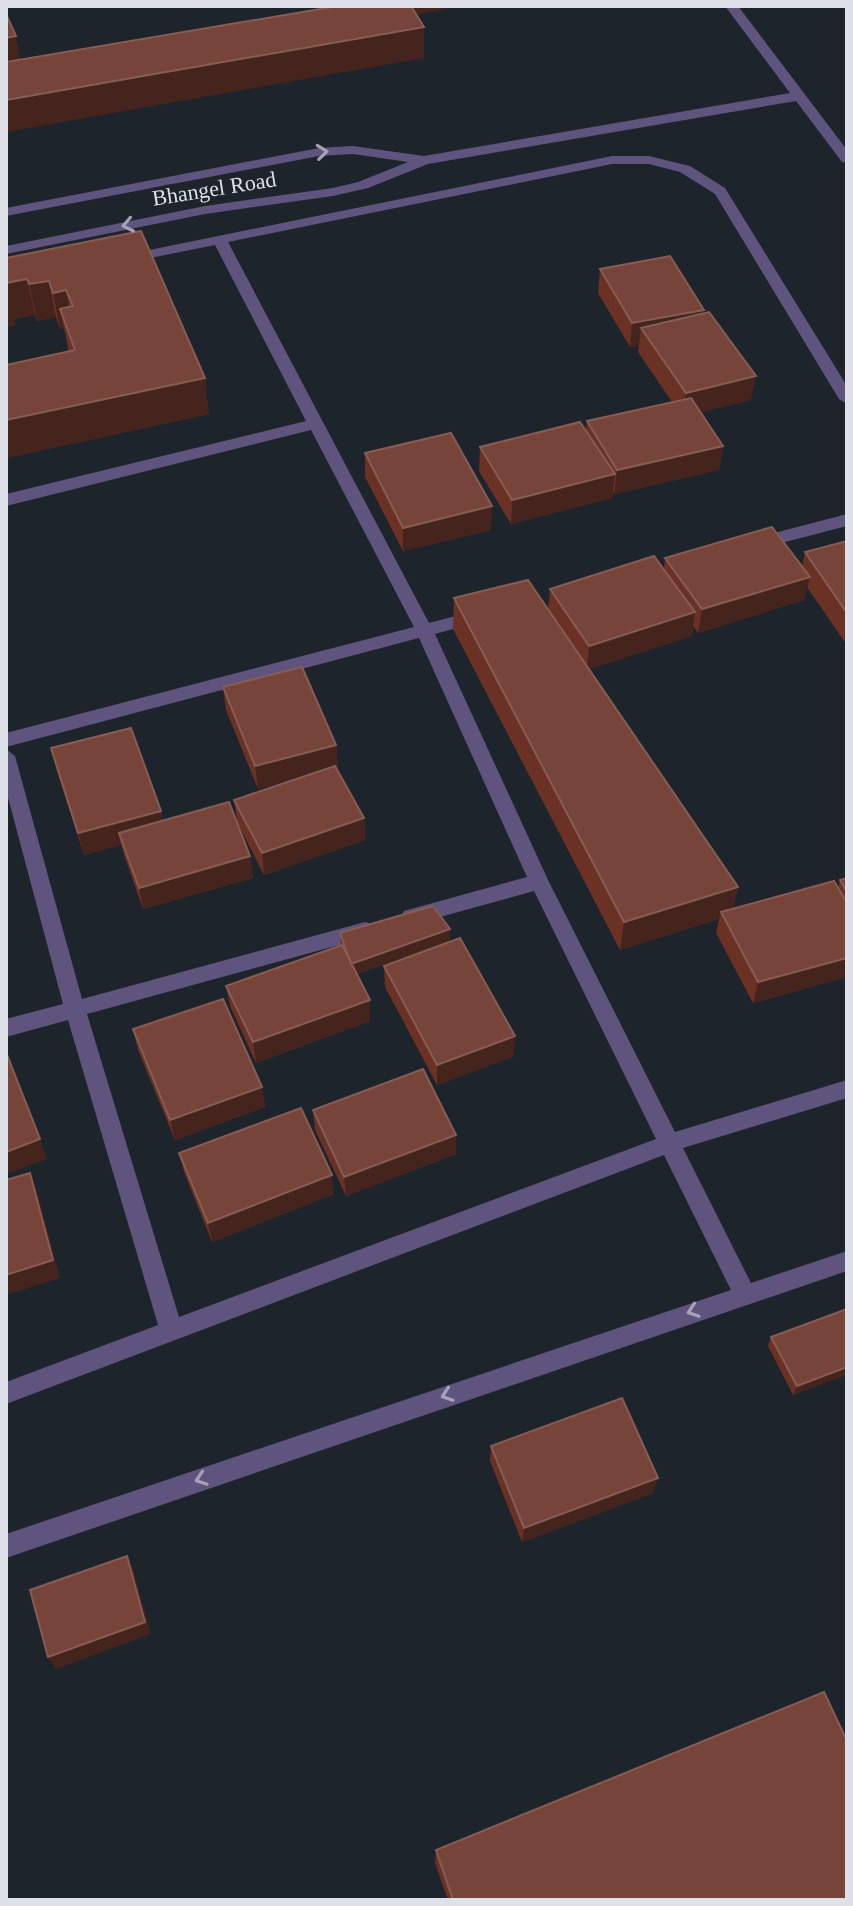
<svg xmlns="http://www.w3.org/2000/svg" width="853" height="1906" font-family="'Times New Roman',serif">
  <rect width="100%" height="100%" fill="#1e242c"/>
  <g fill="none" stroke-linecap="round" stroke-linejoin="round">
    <!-- minor -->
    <path fill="#5e547e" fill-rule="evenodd" d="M725,6H738L847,150V163L842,162L796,101L428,164L368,188L333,196L205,214L6,254V246L205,206L333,188L358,182L408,162L353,154L319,156L6,216V208L319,148L353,146L424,156L790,93Z
      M612,156H649L690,166L725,188L847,386V404L839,399L715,194L680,172L649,164H612L228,242L429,623L479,610L488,616L485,620L435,634L549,882L675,1132L847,1080V1098L683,1148L751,1283L847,1251V1271L6,1558V1534L731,1290L664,1155L6,1404V1382L158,1325L68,1020L6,1037V1019L63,1004L6,790V749L15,756L82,999L365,922L372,924L375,930L372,936L365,938L87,1014L179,1317L656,1139L534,891L411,925L404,923L401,917L404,911L411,909L527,877L419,638L6,747V733L414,627L311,430L6,506V494L306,421L215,245L125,263L118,259L120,256Z
      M847,514V526L754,550L746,544L748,540Z"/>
  </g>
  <!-- wall -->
  <path fill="#6a3124" d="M141,231L209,414L6,458V365L69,352L64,328L60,329L56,317L37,321L35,315L14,319L15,325L6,327V258Z
    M600,269L703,314L751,400L701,412L723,446L719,470L614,494L613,491L612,498L511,524L479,471L480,447L586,431L587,421L672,402L638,352L639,346L630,347L598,293Z
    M365,453L491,530L403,551L365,477Z
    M847,541V640L844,641L807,587L804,600L698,633L693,626L692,636L589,669L738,887L733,908L838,888L840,880L847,878V977L753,1003L716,933L719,919L620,950L453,629L454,598L548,610L550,589L664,569L665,558L802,566L805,552Z
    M223,687L336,745L338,768H336L364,818L365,840L264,875L238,824L250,856L253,878L143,909L124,855L121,845L84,855L57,771L51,748L161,811L163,821H237L234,800L298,778L258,789L226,710Z
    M340,933L450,941L357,974L370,1021L256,1063L230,1006L226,986L341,945Z
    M384,966L514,1056L437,1085L385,987Z
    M133,1029L262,1087L265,1107L175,1140L138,1050Z
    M313,1110L456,1154L346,1196L315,1130Z
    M179,1153L334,1194L212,1242L184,1172Z
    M847,1309L793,1395L768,1346L771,1337Z
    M491,1446L653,1493L522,1542L490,1461Z
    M436,1850L847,1900H448L435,1863Z"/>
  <!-- shaded-wall -->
  <path fill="#46241e" d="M402,6H461L402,17Z
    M424,27V58L6,132V100Z
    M16,36L22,67L6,70V38Z
    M27,279L35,315L14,319L15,325L6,327V283Z
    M49,281L56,317L37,321L29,284Z
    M66,290L73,326L60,309L64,328L60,329L53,293Z
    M704,310L701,334L641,328L639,346L630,347L632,323Z
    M756,376L751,400L682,417L686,393Z
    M205,378L209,414L6,458V420Z
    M723,446L719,470L614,494L617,470Z
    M615,474L612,498L511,524L512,500Z
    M492,506L491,530L403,551V528Z
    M810,577L804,600L698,633L702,609Z
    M695,612L692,636L587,670L589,646Z
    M336,745L338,768L258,789L255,766Z
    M161,811L165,833H119L121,845L84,855L78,833Z
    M364,818L365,840L264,875L262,853Z
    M250,856L253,878L143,909L139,888Z
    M738,887L731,916L721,912L719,919L620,950L624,922Z
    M450,929V941L352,976L351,964Z
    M847,958V977L753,1003L758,982Z
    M370,1000V1021L256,1063L253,1042Z
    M515,1036L514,1056L437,1085V1065Z
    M262,1087L265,1107L175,1140L170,1120Z
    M456,1135V1154L346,1196L344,1177Z
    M40,1139L47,1159L6,1174V1152Z
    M30,1173L37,1192L60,1278L6,1295V1275Z
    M332,1175L334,1194L212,1242L208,1223Z
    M847,1367V1375L793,1395L797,1386Z
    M658,1478L653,1493L522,1542L524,1528Z
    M127,1556L133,1569L151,1634L56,1669L48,1657Z"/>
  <!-- building -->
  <path fill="#764439" stroke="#865d54" stroke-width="2" d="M338,6H411L424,27L6,100V62Z
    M6,14L16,36L6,38Z
    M141,231L205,378L6,420V365L75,350L60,309L73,306L66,290L53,293L49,281L29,284L27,279L6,283V258Z
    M670,256L704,310L632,323L600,269Z
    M709,312L756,376L686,393L641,328Z
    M691,398L723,446L617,470L587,421Z
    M580,422L615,474L512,500L480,447Z
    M451,433L492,506L403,528L365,453Z
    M772,527L810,577L702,609L665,558Z
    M847,541V613L805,552Z
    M654,556L695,612L589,646L550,589Z
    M528,580L738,887L624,922L454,598Z
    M302,667L336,745L255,766L223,687Z
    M131,728L161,811L78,833L51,748Z
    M335,766L364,818L262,853L234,800Z
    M229,802L250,856L139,888L119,833Z
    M847,878V892L840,880Z
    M834,881L847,903V958L758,982L721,912Z
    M433,906L450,929L351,964L340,933Z
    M460,938L515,1036L437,1065L384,966Z
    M342,945L370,1000L253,1042L226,986Z
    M223,999L262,1087L170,1120L133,1029Z
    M6,1052L40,1139L6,1152Z
    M423,1069L456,1135L344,1177L313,1110Z
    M301,1108L332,1175L208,1223L179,1153Z
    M30,1173L53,1260L6,1275V1180Z
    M847,1309V1367L797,1386L771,1337Z
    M622,1398L658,1478L524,1528L491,1446Z
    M127,1556L145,1622L48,1657L30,1590Z
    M824,1692L847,1741V1900H453L436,1850Z"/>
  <!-- one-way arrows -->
  <defs><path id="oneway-chevron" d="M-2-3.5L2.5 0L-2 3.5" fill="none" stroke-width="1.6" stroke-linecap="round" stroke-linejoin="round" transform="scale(2)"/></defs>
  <g stroke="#a4a2b8">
    <use href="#oneway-chevron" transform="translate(322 152) rotate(-6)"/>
    <use href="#oneway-chevron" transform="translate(128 225) rotate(168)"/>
    <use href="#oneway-chevron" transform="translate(693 1311) rotate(161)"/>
    <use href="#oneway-chevron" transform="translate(447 1395) rotate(161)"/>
    <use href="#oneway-chevron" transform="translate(201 1479) rotate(161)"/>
  </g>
  <g text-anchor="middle" stroke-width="7" stroke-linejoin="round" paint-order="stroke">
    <!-- far-street labels -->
    <g font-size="22" fill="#dee2e8" stroke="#1e242c">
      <text transform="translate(214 188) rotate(-9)" y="8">Bhangel Road</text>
    </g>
  </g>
  <!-- border -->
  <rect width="853" height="1906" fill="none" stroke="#dee2e8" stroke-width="16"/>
</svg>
